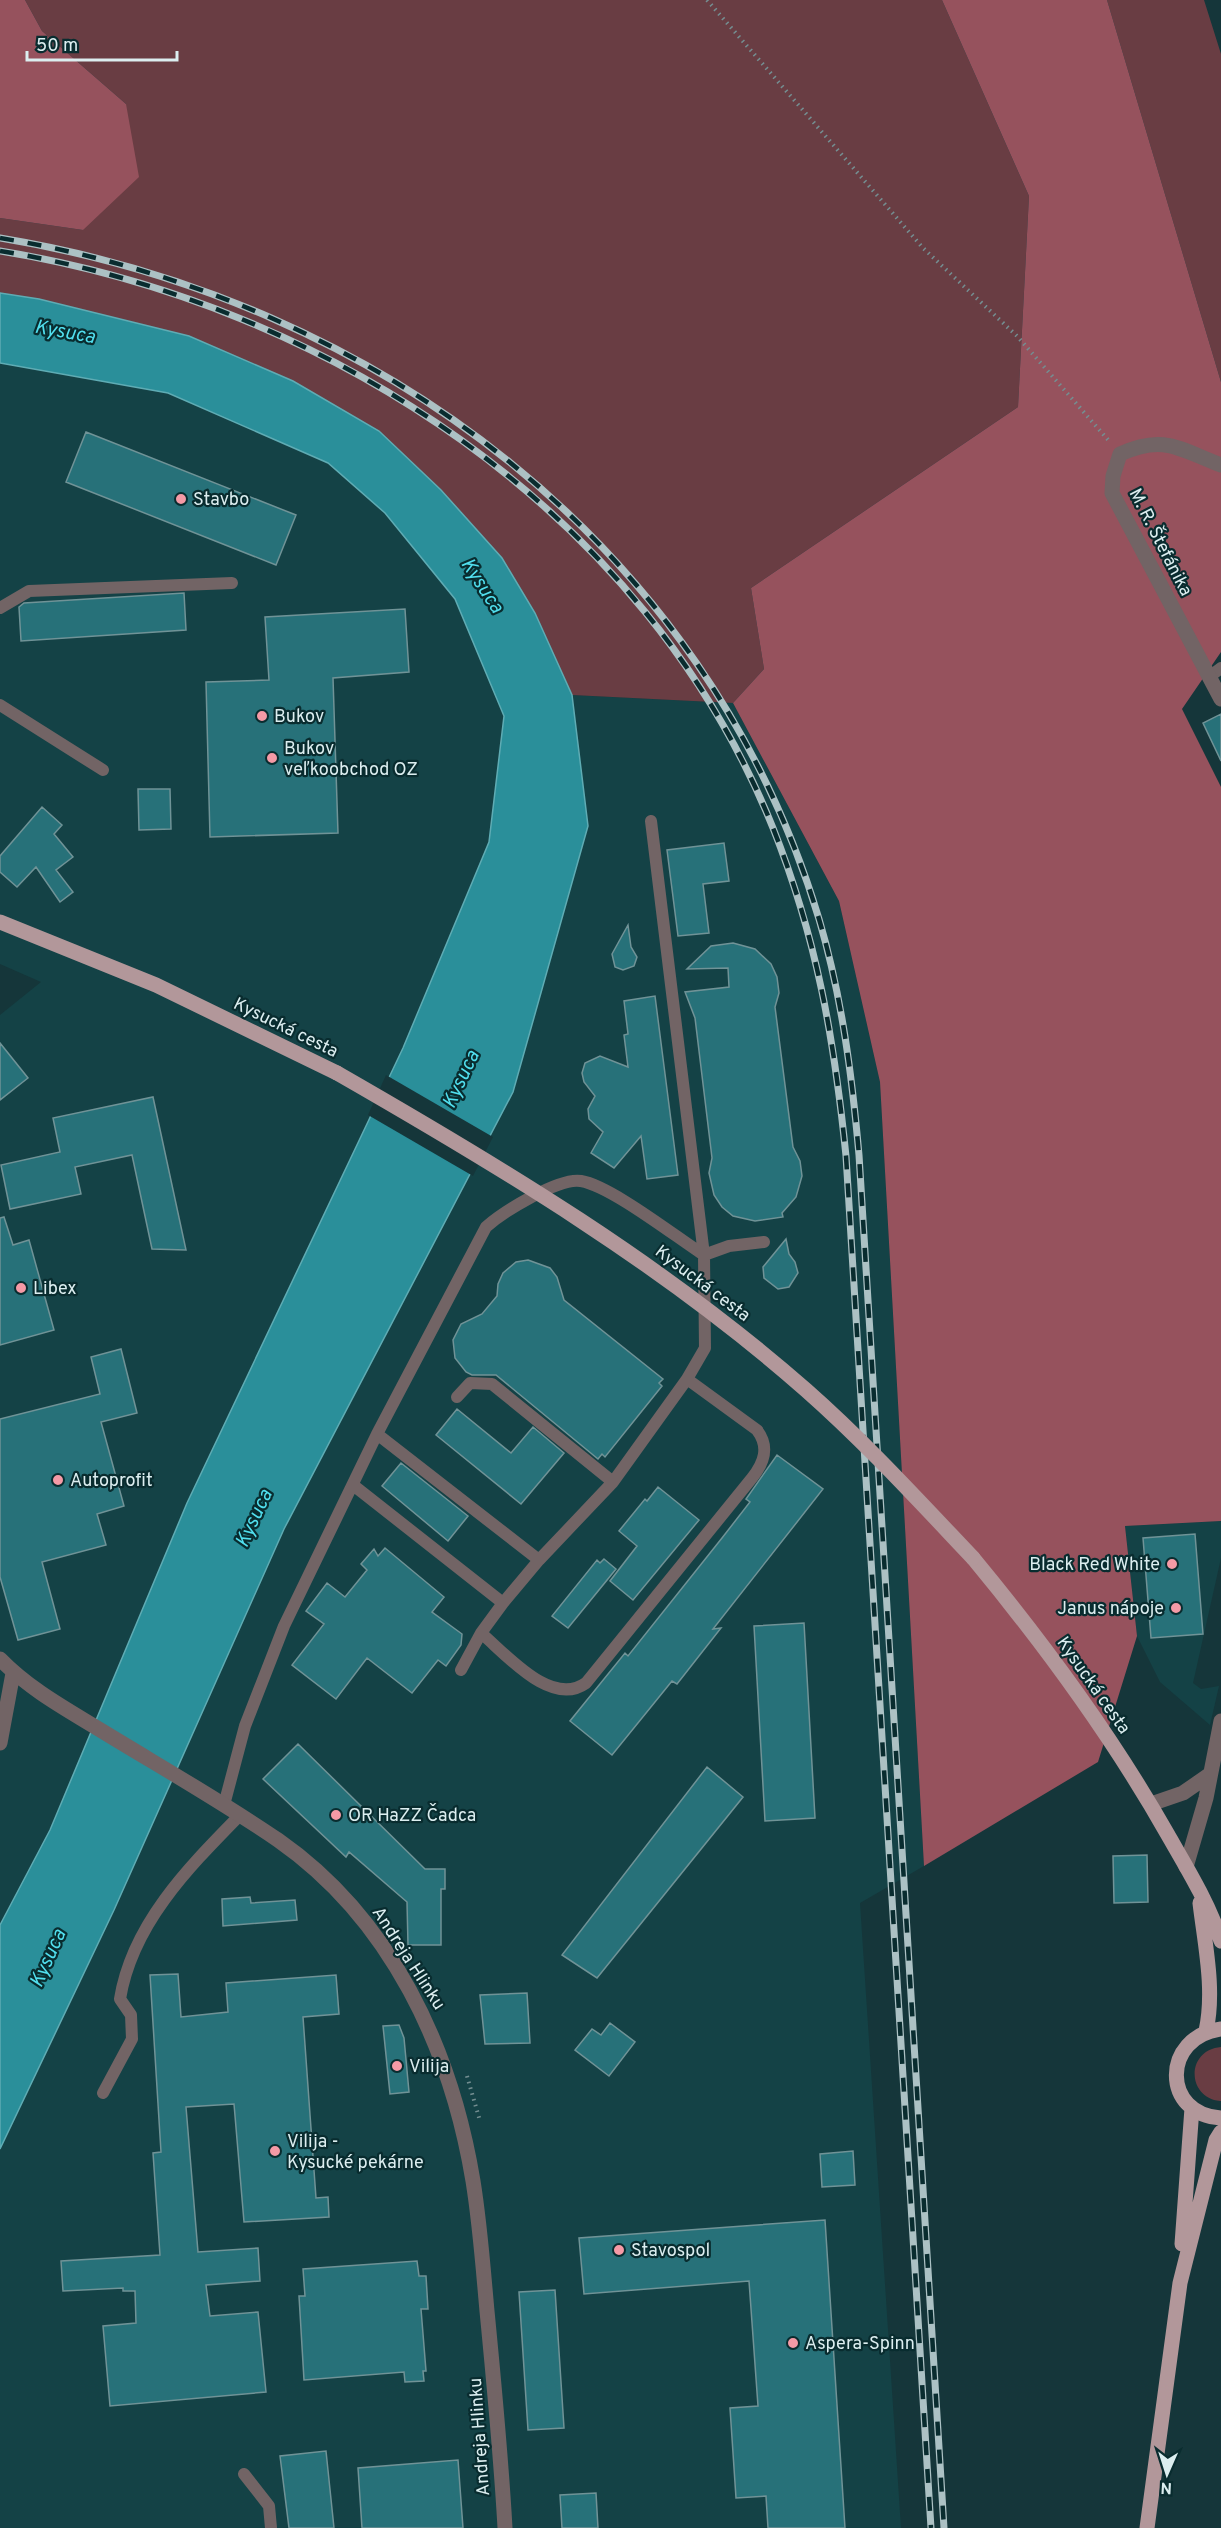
<svg xmlns="http://www.w3.org/2000/svg" width="1221" height="2528" font-family="Overpass,sans-serif">
  <rect width="100%" height="100%" fill="#15363a"/>
  <!-- built -->
  <path fill="#144246" d="M0,363L168,393L327,463L385,513L455,599L504,716L489,842L403,1048L187,1503L50,1830L0,1925V1015L41,982L0,964Z
    M572,695L733,703L839,901L880,1082L924,1866L860,1903L901,2528H0V2149L114,1910L284,1529L588,826Z
    M1221,1521V1558L1193,1683L1201,1689L1219,1686L1210,1725L1160,1682L1137,1636L1125,1526Z"/>
  <!-- green -->
  <path fill="#693d43" d="M25,0H942L1029,196L1018,407L751,588L764,669L733,703L572,695L535,613L502,559L379,431L293,381L189,336L39,299L0,293V218L83,230L126,104L42,31Z
    M1107,0H1204L1221,54V382Z
    M1221,2047V2101H1220C1186,2097 1186,2050 1221,2047Z"/>
  <!-- forest -->
  <path fill="#96525d" d="M0,0H25L42,31L126,104L139,177L83,230L0,218Z
    M942,0H1107L1221,382V652L1182,709L1221,787V1521L1125,1526L1137,1636L1098,1762L924,1866L880,1082L839,901L733,703L764,669L751,588L1018,407L1029,196Z"/>
  <!-- water -->
  <path fill="#2a8f9a" stroke="#5facb4" stroke-width="1.5" d="M0,293L39,299L189,336L293,381L379,431L441,490L502,558L535,613L572,695L588,826L513,1092L284,1529L114,1910L0,2149V1925L50,1830L187,1503L403,1048L489,842L504,716L455,599L385,513L328,463L168,393L0,363Z"/>
  <!-- pier -->
  <path fill="#15363a" d="M386,1075L493,1137L473,1176L368,1115Z"/>
  <!-- building -->
  <path fill="#277179" stroke="#709397" stroke-width="1.5" d="M86,432L296,515L276,565L66,482Z
    M184,593L186,630L21,641L19,607L24,603Z
    M405,609L409,672L333,678L338,833L210,837L206,682L269,680L265,617Z
    M1221,714V761L1203,723Z
    M138,789H170L171,829L139,830Z
    M42,807L62,825L54,834L73,857L56,870L73,892L60,902L36,867L17,887L0,872V856Z
    M724,843L729,881L703,884L709,933L678,936L667,850Z
    M628,925L631,947L637,957L634,966L623,970L615,967L612,954Z
    M733,943L755,949L771,964L777,977L779,993L775,1007L793,1147L800,1161L802,1176L796,1197L782,1213L783,1217L755,1221L733,1216L722,1207L714,1195L709,1173L712,1158L695,1018L685,992L729,987L728,968L687,969L711,946Z
    M655,996L678,1175L647,1179L641,1136L614,1168L591,1153L603,1132L589,1119L588,1109L595,1096L584,1082L582,1073L585,1063L600,1056L628,1067L624,1035L628,1034L624,1001Z
    M0,1043L28,1078L0,1100Z
    M153,1097L186,1250L152,1249L132,1155L75,1167L81,1194L10,1209L1,1165L60,1152L53,1118Z
    M4,1217L13,1245L29,1240L54,1330L0,1345V1218Z
    M786,1239L789,1254L795,1262L798,1273L789,1287L778,1289L764,1278L763,1267Z
    M528,1260L550,1268L557,1277L564,1300L663,1379L659,1383L662,1386L605,1457L602,1454L598,1459L496,1375H472L466,1372L455,1358L453,1340L461,1324L482,1314L497,1296L498,1284L503,1273L516,1262Z
    M121,1349L137,1413L101,1422L124,1506L97,1514L106,1545L42,1562L60,1629L18,1640L0,1577V1419L100,1394L91,1357Z
    M457,1409L511,1453L533,1427L564,1453L521,1504L436,1435Z
    M777,1455L823,1489L713,1629L721,1628L677,1684L672,1681L612,1755L570,1721L625,1653L628,1656L722,1538L750,1502L746,1499Z
    M401,1463L468,1516L448,1541L382,1486Z
    M658,1487L699,1520L633,1600L610,1581L637,1546L619,1531L645,1499L647,1501Z
    M1195,1534L1203,1634L1151,1638L1143,1538Z
    M385,1548L444,1597L432,1612L462,1634L461,1645L446,1666L438,1660L412,1693L367,1658L336,1699L292,1665L324,1624L306,1611L327,1583L345,1597L367,1570L361,1564L374,1549L378,1556Z
    M604,1559L616,1569L568,1628L552,1616L597,1560L600,1563Z
    M804,1623L815,1818L765,1821L754,1626Z
    M298,1744L425,1869H445V1889H441V1945H408L407,1902L349,1852L346,1857L263,1779Z
    M707,1767L743,1797L597,1978L562,1955Z
    M1147,1855L1148,1902L1114,1903L1113,1856Z
    M250,1897L251,1903L295,1900L297,1920L223,1926L222,1899Z
    M178,1974L181,2017L228,2012L226,1983L336,1975L339,2014L303,2017L316,2198L328,2197L329,2217L244,2222L234,2104L186,2107L198,2252L258,2248L260,2281L206,2285L210,2316L258,2312L266,2392L110,2406L103,2326L136,2323L135,2291H123V2288L63,2291L61,2261L160,2255L153,2153L161,2152L150,1975Z
    M527,1993L530,2043L485,2044L480,1995Z
    M610,2023L635,2042L609,2076L575,2050L592,2029L601,2035Z
    M399,2025L404,2038L409,2092L390,2094L383,2026Z
    M853,2151L855,2185L822,2187L820,2154Z
    M825,2220L845,2528H768L766,2496L736,2498L730,2408L758,2406L749,2281L584,2294L579,2238Z
    M417,2261L419,2276H426L428,2309H421L426,2371H423L424,2381L405,2382L404,2372L304,2380L299,2296H305L303,2269Z
    M555,2290L564,2428L528,2430L519,2292Z
    M326,2451L334,2528H289L280,2456Z
    M458,2460L463,2528H362L358,2468Z
    M596,2493L598,2528H562L560,2495Z"/>
  <g fill="none" stroke-linecap="round" stroke-linejoin="round">
    <!-- path -->
    <path stroke="#748e91" stroke-width="4" stroke-dasharray="1.5 4.5" stroke-linecap="butt" d="M707,0L923,248L1017,336L1110,442
      M467,2076L480,2121"/>
    <!-- lane -->
    <path stroke="#726465" stroke-width="12" d="M0,608L29,591L232,583
      M1209,677L1221,668
      M0,705L103,770
      M457,1397L470,1383L492,1384L613,1482
      M377,1434L539,1560
      M353,1485L503,1603
      M481,1633C506,1654 551,1708 586,1683L752,1478C764,1463 770,1447 757,1430L687,1379
      M461,1670L481,1633L503,1603L539,1560L613,1482L687,1379L705,1348L704,1255L651,821
      M224,1805L245,1726L284,1626L377,1434L486,1227C503,1212 559,1177 581,1181C611,1186 676,1237 704,1255L729,1246L764,1242
      M103,2093L132,2039L131,2015L120,1999C132,1924 189,1867 240,1815
      M244,2474L269,2506L271,2528"/>
    <!-- street -->
    <path stroke="#726465" stroke-width="15" d="M1221,465C1179,449 1164,434 1120,454L1113,476L1112,493L1221,699
      M0,1659C29,1689 66,1709 102,1731C161,1767 221,1801 278,1840C391,1919 451,2048 473,2181C480,2224 483,2267 487,2311C494,2383 501,2455 505,2528
      M0,1743L13,1673
      M1151,1804L1183,1793L1209,1775
      M1186,1867L1206,1798L1221,1721"/>
    <!-- primary -->
    <path stroke="#b2979a" stroke-width="15" d="M0,922L156,985L337,1073
      M973,1558C1045,1645 1112,1736 1168,1835C1187,1868 1209,1904 1221,1941
      M1200,1903C1205,1945 1215,1990 1206,2031
      M1221,2029C1161,2037 1162,2115 1221,2118
      M1182,2244L1192,2108
      M1147,2528L1180,2283L1216,2140L1221,2132"/>
    <defs>
      <path id="rail" d="M0,238C377,300 707,545 819,919C842,997 852,1076 859,1155L944,2528
        M0,251C328,304 646,511 773,828C817,939 834,1038 846,1156L931,2528"/>
    </defs>
    <!-- rail casing -->
    <use href="#rail" stroke="#acc1c4" stroke-width="7"/>
    <!-- rail -->
    <use href="#rail" stroke="#092c2f" stroke-width="4.5" stroke-dasharray="14" stroke-linecap="butt"/>
    <!-- primary-bridge -->
    <path stroke="#b2979a" stroke-width="15" d="M337,1073C501,1167 664,1265 806,1390C865,1442 919,1501 973,1558"/>
  </g>
  <!-- markers -->
  <g fill="#f49aa6" stroke="#092c2f" stroke-width="2">
    <circle cx="181" cy="499" r="6"/>
    <circle cx="262" cy="716" r="6"/>
    <circle cx="272" cy="758" r="6"/>
    <circle cx="21" cy="1288" r="6"/>
    <circle cx="58" cy="1480" r="6"/>
    <circle cx="1172" cy="1564" r="6"/>
    <circle cx="1176" cy="1608" r="6"/>
    <circle cx="336" cy="1815" r="6"/>
    <circle cx="397" cy="2066" r="6"/>
    <circle cx="275" cy="2151" r="6"/>
    <circle cx="619" cy="2250" r="6"/>
    <circle cx="793" cy="2343" r="6"/>
  </g>
  <g text-anchor="middle" stroke-width="4.5" stroke-linejoin="round" paint-order="stroke">
    <!-- poi labels -->
    <g font-size="18" fill="#dceef0" stroke="#092c2f" text-anchor="start">
      <text x="193" y="505">Stavbo</text>
      <text x="274" y="722">Bukov</text>
      <text x="284" y="754">Bukov<tspan x="284" dy="21">veľkoobchod OZ</tspan></text>
      <text x="33" y="1294">Libex</text>
      <text x="70" y="1486">Autoprofit</text>
      <text x="1160" y="1570" text-anchor="end">Black Red White</text>
      <text x="1164" y="1614" text-anchor="end">Janus nápoje</text>
      <text x="348" y="1821">OR HaZZ Čadca</text>
      <text x="409" y="2072">Vilija</text>
      <text x="287" y="2147">Vilija -<tspan x="287" dy="21">Kysucké pekárne</tspan></text>
      <text x="631" y="2256">Stavospol</text>
      <text x="805" y="2349">Aspera-Spinn</text>
    </g>
    <!-- street labels -->
    <g font-size="18" fill="#dceef0" stroke="#092c2f">
      <text transform="translate(1161 542) rotate(63)" y="6">M. R. Štefánika</text>
      <text transform="translate(286 1027) rotate(26)" y="6">Kysucká cesta</text>
      <text transform="translate(703 1283) rotate(37)" y="6">Kysucká cesta</text>
      <text transform="translate(1094 1685) rotate(55)" y="6">Kysucká cesta</text>
      <text transform="translate(409 1958) rotate(57)" y="6">Andreja Hlinku</text>
      <text transform="translate(479 2437) rotate(-94)" y="6">Andreja Hlinku</text>
    </g>
    <!-- water labels -->
    <g font-size="20" font-style="italic" fill="#51dfee" stroke="#092c2f">
      <text transform="translate(65 331) rotate(10)" y="7">Kysuca</text>
      <text transform="translate(483 585) rotate(57)" y="7">Kysuca</text>
      <text transform="translate(460 1079) rotate(-65)" y="7">Kysuca</text>
      <text transform="translate(253 1518) rotate(-65)" y="7">Kysuca</text>
      <text transform="translate(47 1958) rotate(-66)" y="7">Kysuca</text>
    </g>
  </g>
  <!-- north arrow -->
  <g transform="translate(1167 2474) rotate(183)" stroke="#092c2f" stroke-width="4.5" paint-order="stroke">
  <path d="M0-4.5L10 22L0 15L-10 22Z" fill="#dceef0"/>
  <text y="-9" font-size="16" font-weight="bold" text-anchor="middle" fill="#dceef0">N</text>
  </g>
  <!-- scale -->
  <path d="M27 51v9h150v-9" fill="none" stroke="#dceef0" stroke-width="3"/>
  <text x="36" y="51" font-size="18" fill="#dceef0" stroke="#092c2f" stroke-width="4.5" paint-order="stroke">50 m</text>
</svg>
